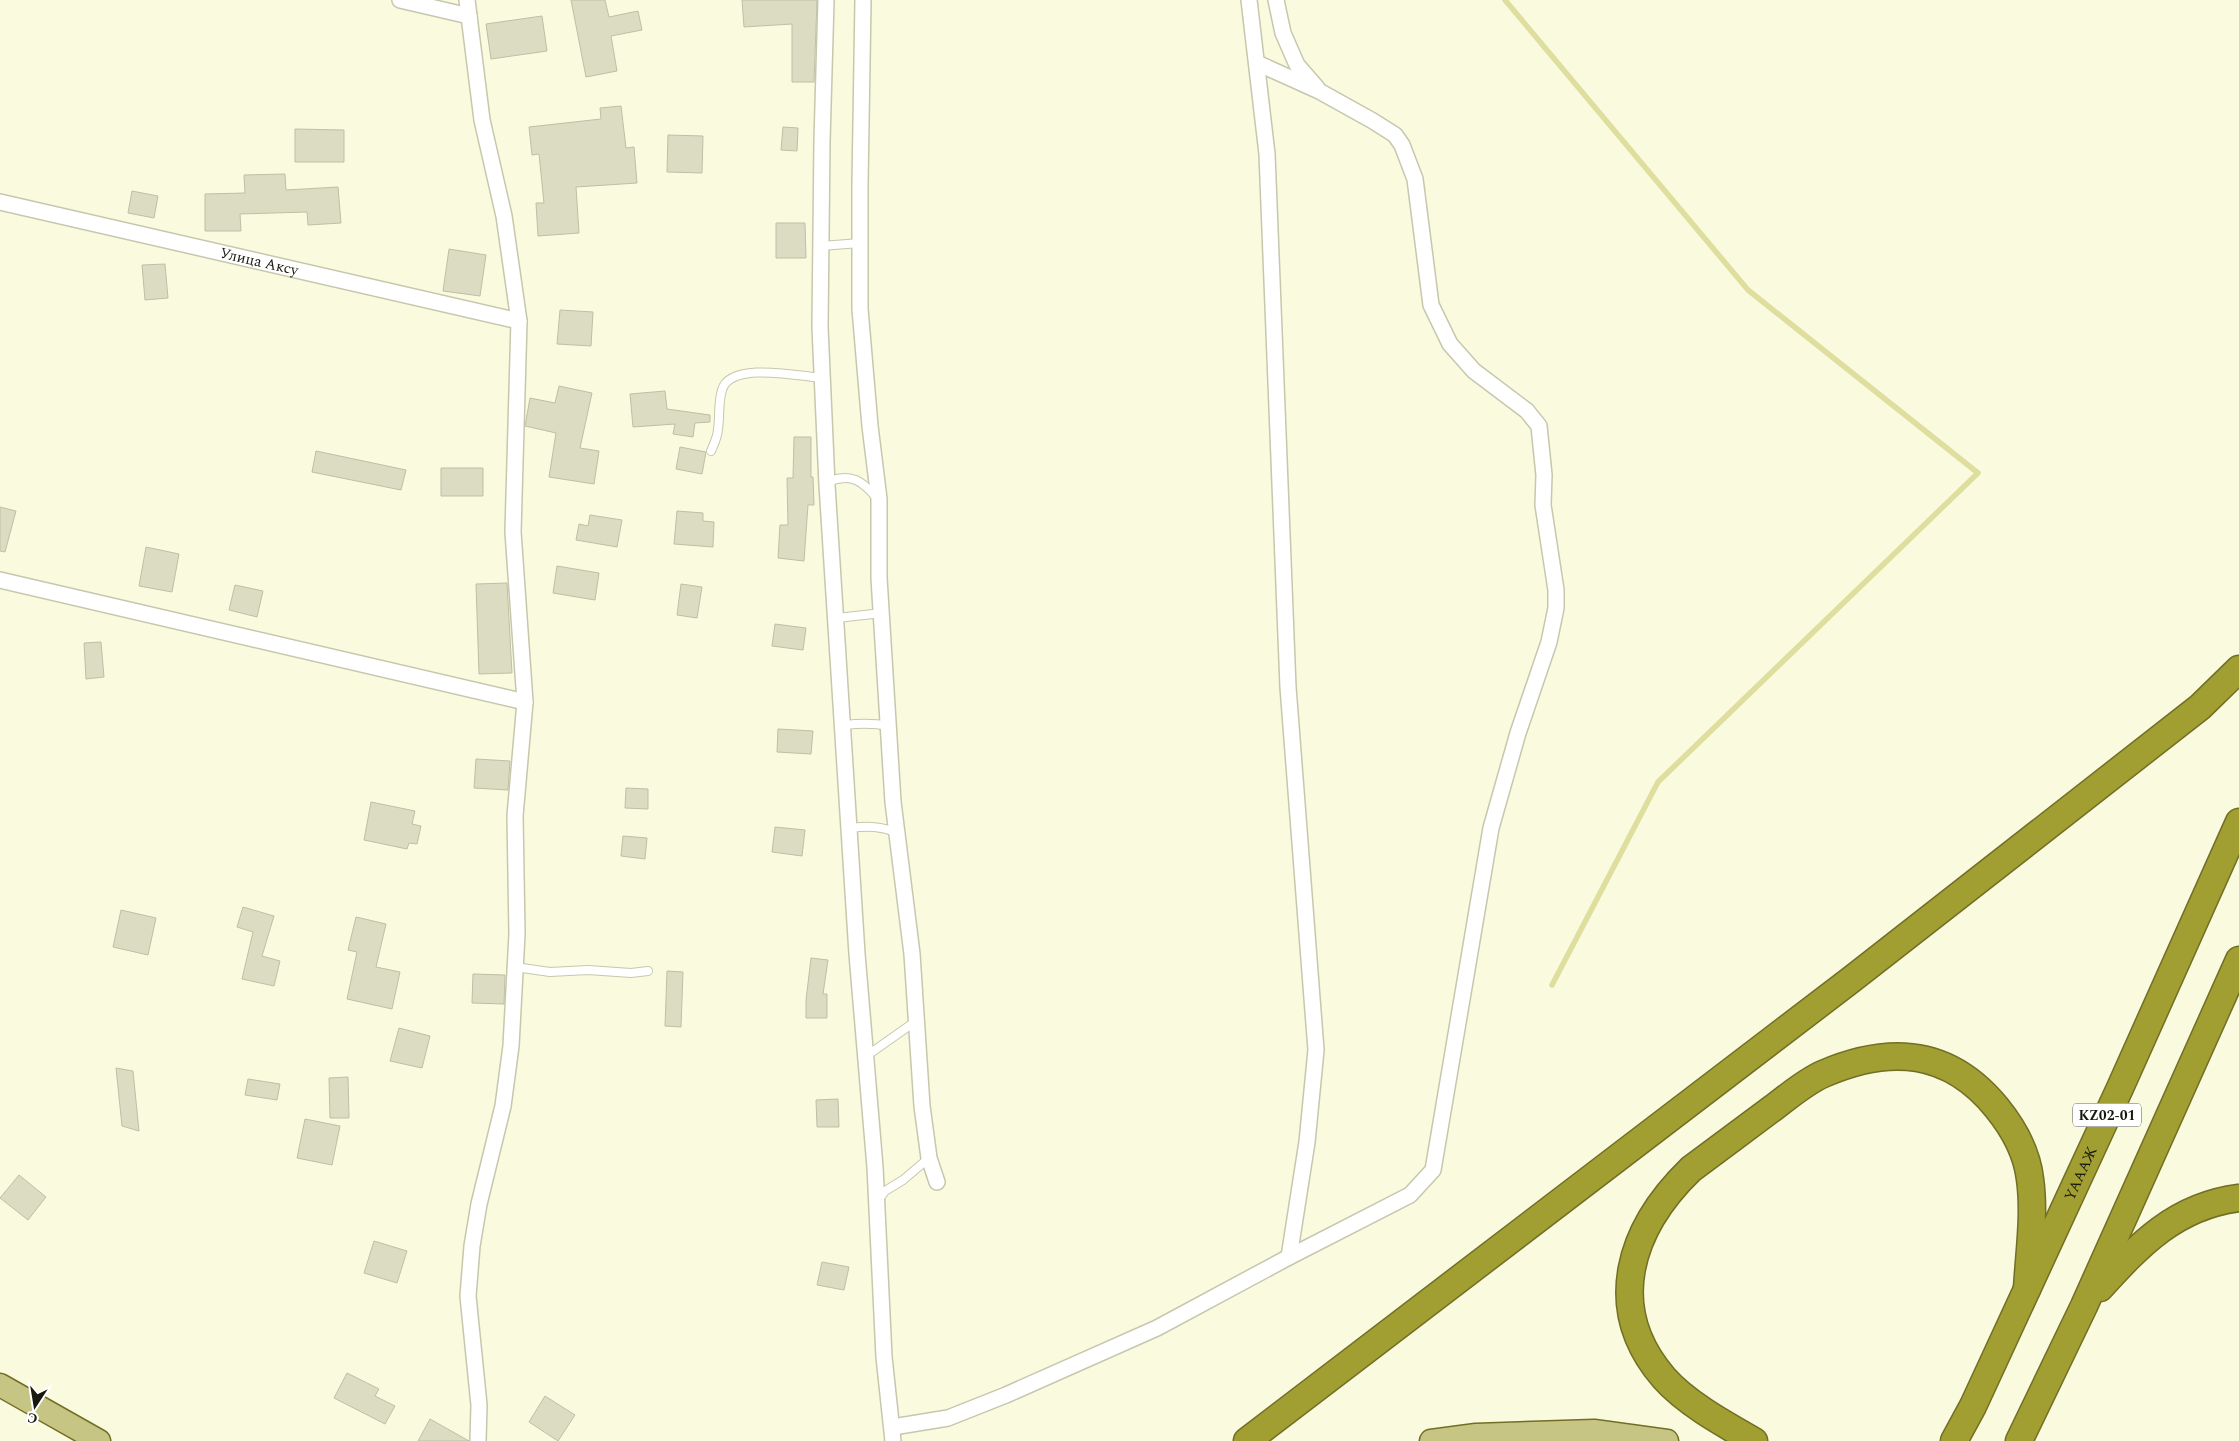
<svg xmlns="http://www.w3.org/2000/svg" width="2239" height="1441" font-family="Spectral,serif">
  <rect width="100%" height="100%" fill="#fafadf"/>
  <g fill="none" stroke-linecap="round" stroke-linejoin="round">
    <!-- stream -->
    <path stroke="#dede9e" stroke-width="5.5" d="M1505,0L1748,290L1978,473L1658,782L1552,985"/>
  </g>
  <!-- building -->
  <path fill="#dcdcc2" stroke="#bebfa5" d="M571,0H605L609,17L638,11L642,30L611,36L617,71L586,77Z
    M742,0H817L814,82H792V24L744,27Z
    M542,16L547,51L491,59L486,24Z
    M621,106L626,148L634,147L637,183L576,187L579,233L538,236L536,203H544L539,154L532,155L529,127L601,119L600,108Z
    M783,127L798,128L797,151L781,150Z
    M295,129L344,130V162H295Z
    M668,135L703,136L702,173L667,172Z
    M285,174L286,190L338,187L341,223L308,225L307,212L240,214L241,231H205V194L245,193L244,175Z
    M132,191L158,196L154,218L128,213Z
    M776,223H805L806,258H776Z
    M449,249L486,255L480,296L443,291Z
    M165,264L168,298L145,300L142,265Z
    M560,310L593,312L591,346L557,344Z
    M559,386L592,393L580,448L599,451L594,484L549,477L556,433L525,426L530,398L555,403Z
    M665,391L667,409L710,415V422L695,423L693,437L673,434L675,424L633,427L630,394Z
    M794,437H811V477H813L814,505H808L804,561L778,558L780,525H788L787,478H793Z
    M680,447L706,452L702,474L676,469Z
    M316,451L406,470L401,490L312,472Z
    M441,468H483V496H441Z
    M0,507L16,511L5,552L0,551Z
    M677,511L703,513V521L714,522L713,547L674,544Z
    M590,515L622,520L617,547L576,540L579,524L588,526Z
    M146,547L179,554L172,592L139,586Z
    M557,566L599,573L595,600L553,593Z
    M507,583L512,673L479,674L476,584Z
    M681,584L702,587L697,618L677,615Z
    M235,585L263,591L257,617L229,610Z
    M775,624L806,628L803,650L772,646Z
    M101,642L104,677L86,679L84,643Z
    M778,729L813,731L811,754L777,752Z
    M476,759L510,761L508,790L474,788Z
    M626,788L648,789V809L625,808Z
    M371,802L415,811L412,824L421,826L417,844L409,843L407,849L364,840Z
    M775,827L805,830L802,856L772,852Z
    M623,836L647,838L645,859L621,856Z
    M243,907L274,916L262,956L280,961L274,986L242,979L253,932L237,927Z
    M121,910L156,918L148,955L113,947Z
    M356,917L386,924L376,967L400,972L392,1009L347,999L357,952L348,950Z
    M811,958L828,960L823,994H827V1018H806V1000Z
    M667,971L683,972L681,1027L665,1026Z
    M473,974L505,975L504,1004L472,1003Z
    M399,1028L430,1036L422,1068L390,1061Z
    M116,1068L133,1071L139,1131L122,1126Z
    M348,1077L349,1118H330L329,1078Z
    M248,1079L280,1084L277,1100L245,1095Z
    M838,1099L839,1127H817L816,1100Z
    M305,1119L340,1126L332,1165L297,1158Z
    M19,1175L46,1197L28,1220L0,1198Z
    M374,1241L407,1251L397,1283L364,1273Z
    M822,1262L849,1267L844,1290L817,1285Z
    M347,1373L379,1389L375,1396L395,1406L385,1424L334,1398Z
    M545,1396L575,1415L558,1441L529,1422Z
    M430,1419L469,1441H418Z"/>
  <g fill="none" stroke-linecap="round" stroke-linejoin="round">
    <defs>
      <path id="lane" d="M821,246L860,243
        M711,451C714,444 718,436 718,429C720,416 718,403 722,390C730,361 799,376 822,378
        M829,487L830,481C852,473 862,481 877,498
        M837,618L882,613
        M845,729V725C861,723 874,723 889,726
        M851,831V828C868,826 881,826 897,833
        M515,967L550,972L588,970L631,973L648,971
        M865,1057L916,1021
        M879,1199L885,1191L903,1180L929,1158"/>
      <g id="street">
        <path d="M400,0L469,16"/>
        <path d="M467,0L482,120L504,216L519,321L513,532L525,702L515,816L517,934L511,1046L503,1106L479,1204L472,1246L468,1296L479,1405L478,1441"/>
        <path d="M826,0L822,141L820,327L827,485L857,954L875,1167L884,1357L893,1441"/>
        <path d="M863,0L860,184V309L870,426L879,499V578L893,802L912,954L922,1106L929,1158L937,1182"/>
        <path d="M1249,0L1267,154L1288,687L1316,1050L1307,1142L1289,1257"/>
        <path d="M1276,0L1283,33L1297,65L1317,88"/>
        <path id="s1" d="M0,202L519,321"/>
        <path d="M0,580L525,702"/>
        <path d="M893,1427L948,1418L1006,1395L1157,1328L1289,1257L1410,1195L1433,1170L1491,828L1518,733L1549,642L1556,608V590L1543,505L1544,475L1539,426L1527,411L1474,371L1450,344L1431,305L1415,179L1402,145L1395,135L1373,121L1319,91L1257,63"/>
      </g>
      <path id="primary" d="M0,1385L99,1441
        M1431,1441L1476,1435L1594,1431L1667,1441"/>
      <g id="highway">
        <path d="M2100,1288C2140,1244 2176,1206 2239,1198"/>
        <path d="M1247,1441L1852,979L2200,707L2239,669"/>
        <path d="M1754,1441C1724,1424 1686,1403 1664,1378C1603,1307 1630,1228 1691,1169C1718,1149 1746,1128 1773,1108C1789,1096 1805,1082 1823,1074C1890,1045 1949,1049 1997,1108C2014,1129 2027,1153 2030,1179C2035,1215 2029,1253 2027,1289"/>
        <path id="s2" d="M1954,1441L1973,1406L2120,1088L2239,822"/>
        <path d="M2019,1441L2084,1306L2239,960"/>
      </g>
    </defs>
    <!-- lane casing -->
    <use href="#lane" stroke="#c6c7ad" stroke-width="10"/>
    <!-- street casing -->
    <use href="#street" stroke="#c6c7ad" stroke-width="18"/>
    <!-- primary casing -->
    <use href="#primary" stroke="#716f25" stroke-width="25"/>
    <!-- highway casing -->
    <use href="#highway" stroke="#716f25" stroke-width="29"/>
    <!-- lane -->
    <use href="#lane" stroke="#fff" stroke-width="8"/>
    <!-- street -->
    <use href="#street" stroke="#fff" stroke-width="15"/>
    <!-- primary -->
    <use href="#primary" stroke="#c7c584" stroke-width="22"/>
    <!-- highway -->
    <use href="#highway" stroke="#a19e32" stroke-width="26"/>
  </g>
  <g text-anchor="middle" stroke-width="4" stroke-linejoin="round" paint-order="stroke">
    <!-- shield labels -->
    <rect fill="#fff" stroke="#5d5d56" stroke-width="1" x="2073" y="1103.5" width="68" height="23" rx="4"/>
    <g font-size="14" font-weight="bold" fill="#18180e">
      <text x="2107" y="1120">KZ02-01</text>
    </g>
    <!-- street labels -->
    <g font-size="15" fill="#18180e" stroke="#fff">
      <text dy="5" stroke="none"><textPath href="#s1" startOffset="266">Улица Аксу</textPath></text>
      <text dy="5" stroke="none"><textPath href="#s2" startOffset="296">ҮАААЖ</textPath></text>
    </g>
  </g>
  <!-- north arrow -->
  <g transform="translate(35 1406) rotate(192)" stroke="#ffffff" stroke-width="4" paint-order="stroke">
  <path d="M0-4L9 19L0 12L-9 19Z" fill="#18180e"/>
  <text y="-8" font-size="14" font-weight="bold" text-anchor="middle" fill="#18180e">С</text>
  </g>
</svg>
